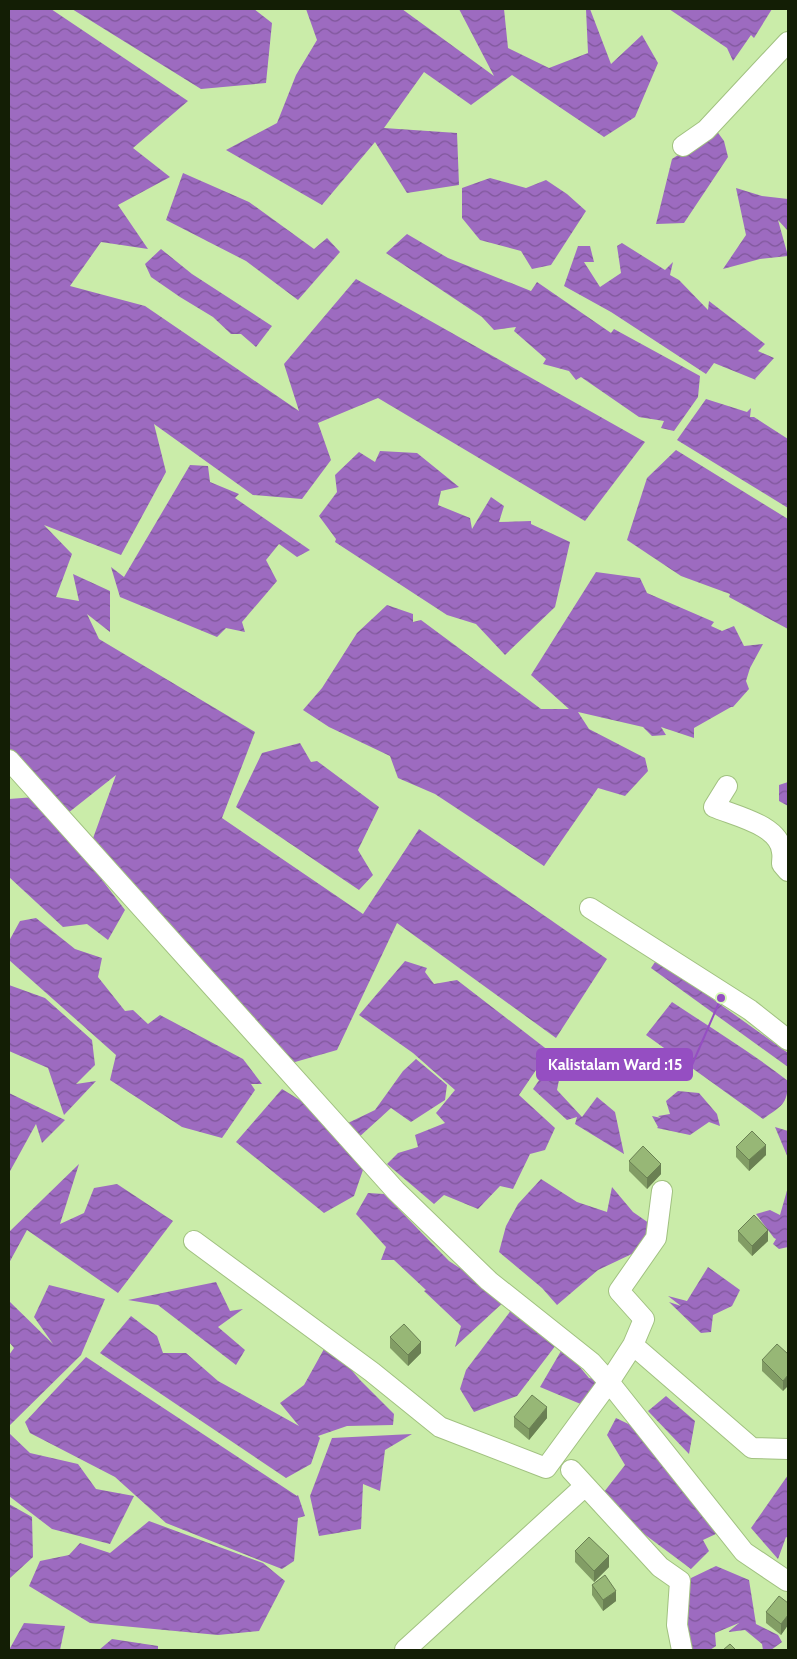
<svg xmlns="http://www.w3.org/2000/svg" width="797" height="1659" font-family="Cabin,sans-serif">
  <defs>
    <pattern id="water-waves" width="16" height="10" patternUnits="userSpaceOnUse" patternTransform="scale(1.25)"><rect width="16" height="10" fill="#9d6bc0"/><path d="M0 5q4-4 8 0t8 0" fill="none" stroke="#7f579a"/></pattern>
  </defs>
  <rect width="100%" height="100%" fill="#caeca9"/>
  <!-- water -->
  <path fill="url(#water-waves)" d="M9,9H51L188,101L133,148L170,177L118,205L148,249L101,242L70,286L145,306L299,411L284,364L356,279L645,442L585,521L378,398L318,423L331,460L302,499L253,495L154,424L166,472L121,555L44,525L72,554L56,597L79,601L73,574L110,591V632L87,614L99,639L255,732L222,818L363,914L419,829L607,959L556,1038L397,923L337,1050L288,1064L92,841L116,775L63,817L9,754Z
    M72,9H254L272,23L266,83L201,89Z
    M306,9H402L494,76L459,9H504L508,48L549,68L588,53L586,9H590L611,64L642,35L658,63L635,117L604,137L512,75L471,105L424,72L384,128L457,133L459,185L407,193L375,142L322,205L226,150L277,123L296,75L317,40Z
    M669,9H772L754,38L751,35L733,61L727,48Z
    M716,130L724,141L728,157L684,223L656,224L672,159Z
    M183,173L249,202L314,249L327,238L340,252L298,300L246,261L166,220Z
    M490,178L526,188L546,180L567,194L586,211L551,265L532,269L521,251L480,240L462,218V188Z
    M736,188L762,196L788,199V231L778,220L788,256L760,259L723,269L746,235Z
    M407,234L448,258L531,291L537,282L611,333L614,329L700,376L698,397L674,431L661,428L664,421L639,417L581,377L576,380L569,371L543,364L546,359L514,331L516,327L494,330L482,317L386,253Z
    M622,243L665,270L673,262L670,275L679,280L708,310L709,301L765,344L758,351L774,358L755,379L756,380L714,363L706,374L611,312L564,286L578,246H590L594,262H584L600,287L621,273L617,246Z
    M161,249L192,274L272,326L256,347L241,334H231L213,317L180,297L151,277L145,264Z
    M706,399L747,412L751,408L750,417H754L788,439V508L677,440Z
    M676,450L788,519V629L729,597L730,594L681,576L627,540L647,478Z
    M380,451L417,453L459,487L441,491L438,505L470,518L472,529L491,497L504,506L499,522L531,521V524L570,542L555,607L505,655L476,624L447,615L335,542L336,539L319,516L337,492L335,475L359,452L375,462Z
    M190,465L208,466L210,482L239,494L235,498L310,550L297,557L279,544L266,560L277,581L242,622L245,632L226,628L217,637L120,597L111,567L124,577Z
    M596,572L640,578L647,593L714,622L711,626L722,631L734,626L744,646L763,644L750,668L746,681L749,689L733,707H731L694,728V738L661,727L666,735L652,736L643,727L578,712L589,729L645,758L648,771L625,796L598,788L544,866L435,794L398,778L390,756L329,727L303,710L322,688L357,633L387,605L413,614V622L421,620L541,709H569L531,675Z
    M300,743L311,762L317,761L379,807L358,850L373,875L359,890L236,807L262,753Z
    M788,782V806L779,801V785Z
    M35,797L55,818L125,910L108,940L87,924L63,927L9,877V799Z
    M36,918L75,949L102,958L98,977L125,1011L133,1010L148,1024L160,1015L243,1059L262,1084H251L255,1090L222,1138L182,1127L110,1080L116,1055L9,960V941L20,921Z
    M657,959L788,1053V1067L651,968Z
    M405,961L427,968L425,972L434,984L457,980L549,1051L519,1095L555,1128L545,1150L530,1154L513,1189L500,1186L478,1209L444,1195L434,1204L387,1164L398,1153L418,1147L415,1135L445,1123L436,1113L455,1090L413,1053L359,1015Z
    M9,985L45,998L92,1040L95,1065L76,1084L96,1081L64,1115L48,1068L9,1051Z
    M672,1002C711,1028 751,1052 788,1081C788,1105 781,1106 763,1119L646,1035Z
    M416,1059L447,1085L445,1100L411,1122L391,1108L358,1138L353,1136L348,1123L375,1110L403,1071Z
    M544,1073L560,1075L557,1090L582,1117L597,1097L615,1112L624,1154L575,1124L577,1117L567,1120L533,1089Z
    M282,1089L311,1107L364,1167L354,1196L324,1213L236,1142Z
    M678,1091L699,1093L717,1114L720,1126L709,1122L690,1135L657,1128L658,1127L652,1116L661,1118L658,1116L670,1114L666,1101Z
    M9,1093L65,1120L42,1143L36,1124L9,1173Z
    M775,1127L788,1131V1158Z
    M79,1164L60,1224L84,1213L94,1188L117,1184L173,1221L118,1293L27,1230L9,1263V1232Z
    M541,1179L577,1202L607,1212L612,1187L633,1212L656,1228L636,1252L598,1270L557,1305L542,1288L499,1252L506,1226L518,1204Z
    M788,1187V1247L779,1249L773,1244L776,1239L774,1238L756,1214L770,1210L780,1215Z
    M368,1193L384,1194L449,1261L507,1299L455,1347L461,1326L424,1291L426,1290L394,1260H381L386,1247L356,1214Z
    M708,1267L740,1290L732,1306L713,1315L711,1332L701,1333L669,1302L681,1306L668,1296L687,1301Z
    M216,1282L230,1311L243,1309L218,1327L245,1350L236,1365L158,1305L128,1300Z
    M49,1285L105,1299L81,1355L9,1426V1355L14,1348L9,1342V1301L53,1344L34,1317Z
    M512,1309L556,1345L517,1396L474,1412L460,1389L466,1370Z
    M131,1316L157,1336L163,1353H186L218,1381L299,1426L280,1403L304,1385L324,1349L337,1353L360,1380L394,1414L393,1425L347,1426L318,1436L320,1438L311,1464L286,1478L100,1353Z
    M558,1341L589,1378L599,1380L583,1405L540,1387L561,1351Z
    M86,1357L297,1496L298,1495L305,1516L298,1518L294,1561L282,1569L166,1523L115,1477L30,1433L25,1422Z
    M666,1396L695,1421L689,1454L648,1411Z
    M616,1418L649,1434L718,1533L703,1540L709,1551L691,1569L624,1519L604,1492L625,1465L607,1435Z
    M9,1433L30,1453L78,1464L96,1489L134,1496L110,1544L52,1529L9,1496Z
    M412,1434L385,1450L380,1491L363,1484L361,1529L319,1536L310,1496L332,1438Z
    M788,1475V1538L786,1537L778,1559L751,1528Z
    M9,1504L32,1517L33,1557L9,1579Z
    M149,1521L263,1563L285,1581L259,1631L218,1635L90,1623L29,1586L40,1561L69,1555L80,1543L110,1553Z
    M716,1566L749,1580L756,1624L778,1635L782,1642L771,1650H763L762,1644L745,1630L728,1632L739,1623L715,1633L716,1646L710,1650H688L681,1612L691,1578Z
    M24,1623L65,1626L60,1650H9Z
    M112,1639L158,1646V1650H99Z"/>
  <g fill="none" stroke-linecap="round" stroke-linejoin="round">
    <defs>
      <path id="street" d="M683,146L706,130L788,42
        M9,760L396,1191L489,1281L591,1362L609,1382L744,1552L787,1581
        M727,786L714,807C735,816 780,825 782,852C783,856 782,860 782,864L788,871
        M590,908L750,1010L788,1040
        M194,1241L372,1372L440,1427L546,1468L609,1382L633,1345L752,1448L788,1449
        M633,1345L644,1319L619,1291L656,1238L662,1191
        M571,1470L660,1567L680,1581L677,1625L682,1650
        M405,1650L585,1486"/>
    </defs>
    <!-- street casing -->
    <use href="#street" stroke="#a1c180" stroke-width="22"/>
    <!-- street -->
    <use href="#street" stroke="#fff" stroke-width="20"/>
  </g>
  <!-- wall -->
  <path fill="#829d65" d="M736,1147L766,1155L749,1171L736,1157Z
    M629,1161L661,1174L647,1189L629,1171Z
    M738,1231L768,1241L752,1256L738,1241Z
    M390,1337L421,1353L408,1366L390,1348Z
    M788,1354L783,1391L762,1371V1360Z
    M514,1417L547,1418L529,1440L514,1427Z
    M575,1551L609,1567L594,1582L575,1562Z
    M592,1585L616,1601L603,1611L592,1595Z
    M788,1603V1625L781,1635L766,1623V1612Z"/>
  <!-- shaded-wall -->
  <path fill="#6a8053" d="M766,1145V1155L749,1171V1160Z
    M661,1164V1174L647,1189V1178Z
    M768,1230V1241L752,1256V1246Z
    M421,1342V1353L408,1366V1355Z
    M788,1375V1386L783,1391V1381Z
    M547,1407V1418L529,1440V1429Z
    M609,1556V1567L594,1582V1571Z
    M616,1591V1601L603,1611V1600Z
    M788,1615V1625L781,1635V1624Z"/>
  <!-- building -->
  <path fill="#97b776" stroke="#6a8053" d="M752,1131L766,1145L749,1160L736,1147Z
    M643,1146L661,1164L647,1178L629,1161Z
    M754,1215L768,1230L752,1246L738,1231Z
    M404,1324L421,1342L408,1355L390,1337Z
    M777,1344L788,1354V1375L783,1381L762,1360Z
    M532,1395L547,1407L529,1429L514,1417Z
    M589,1537L609,1556L594,1571L575,1551Z
    M605,1575L616,1591L603,1600L592,1585Z
    M779,1596L788,1603V1615L781,1624L766,1612Z
    M730,1644L736,1650H723Z"/>
  <!-- callouts -->
  <path fill="none" stroke="#954ec2" stroke-width="2" d="M721 998L692 1065"/>
  <circle fill="#954ec2" stroke="#d7fab6" stroke-width="2" cx="721" cy="998" r="5"/>
  <rect fill="#954ec2" stroke="#954ec2" stroke-width="2" x="537" y="1049" width="155" height="31" rx="5"/>
  <g font-size="16" text-anchor="middle" font-weight="bold" fill="#fff">
    <text x="615" y="1070">Kalistalam Ward :15</text>
  </g>
  <!-- border -->
  <rect width="797" height="1659" fill="none" stroke="#131e05" stroke-width="20"/>
</svg>
